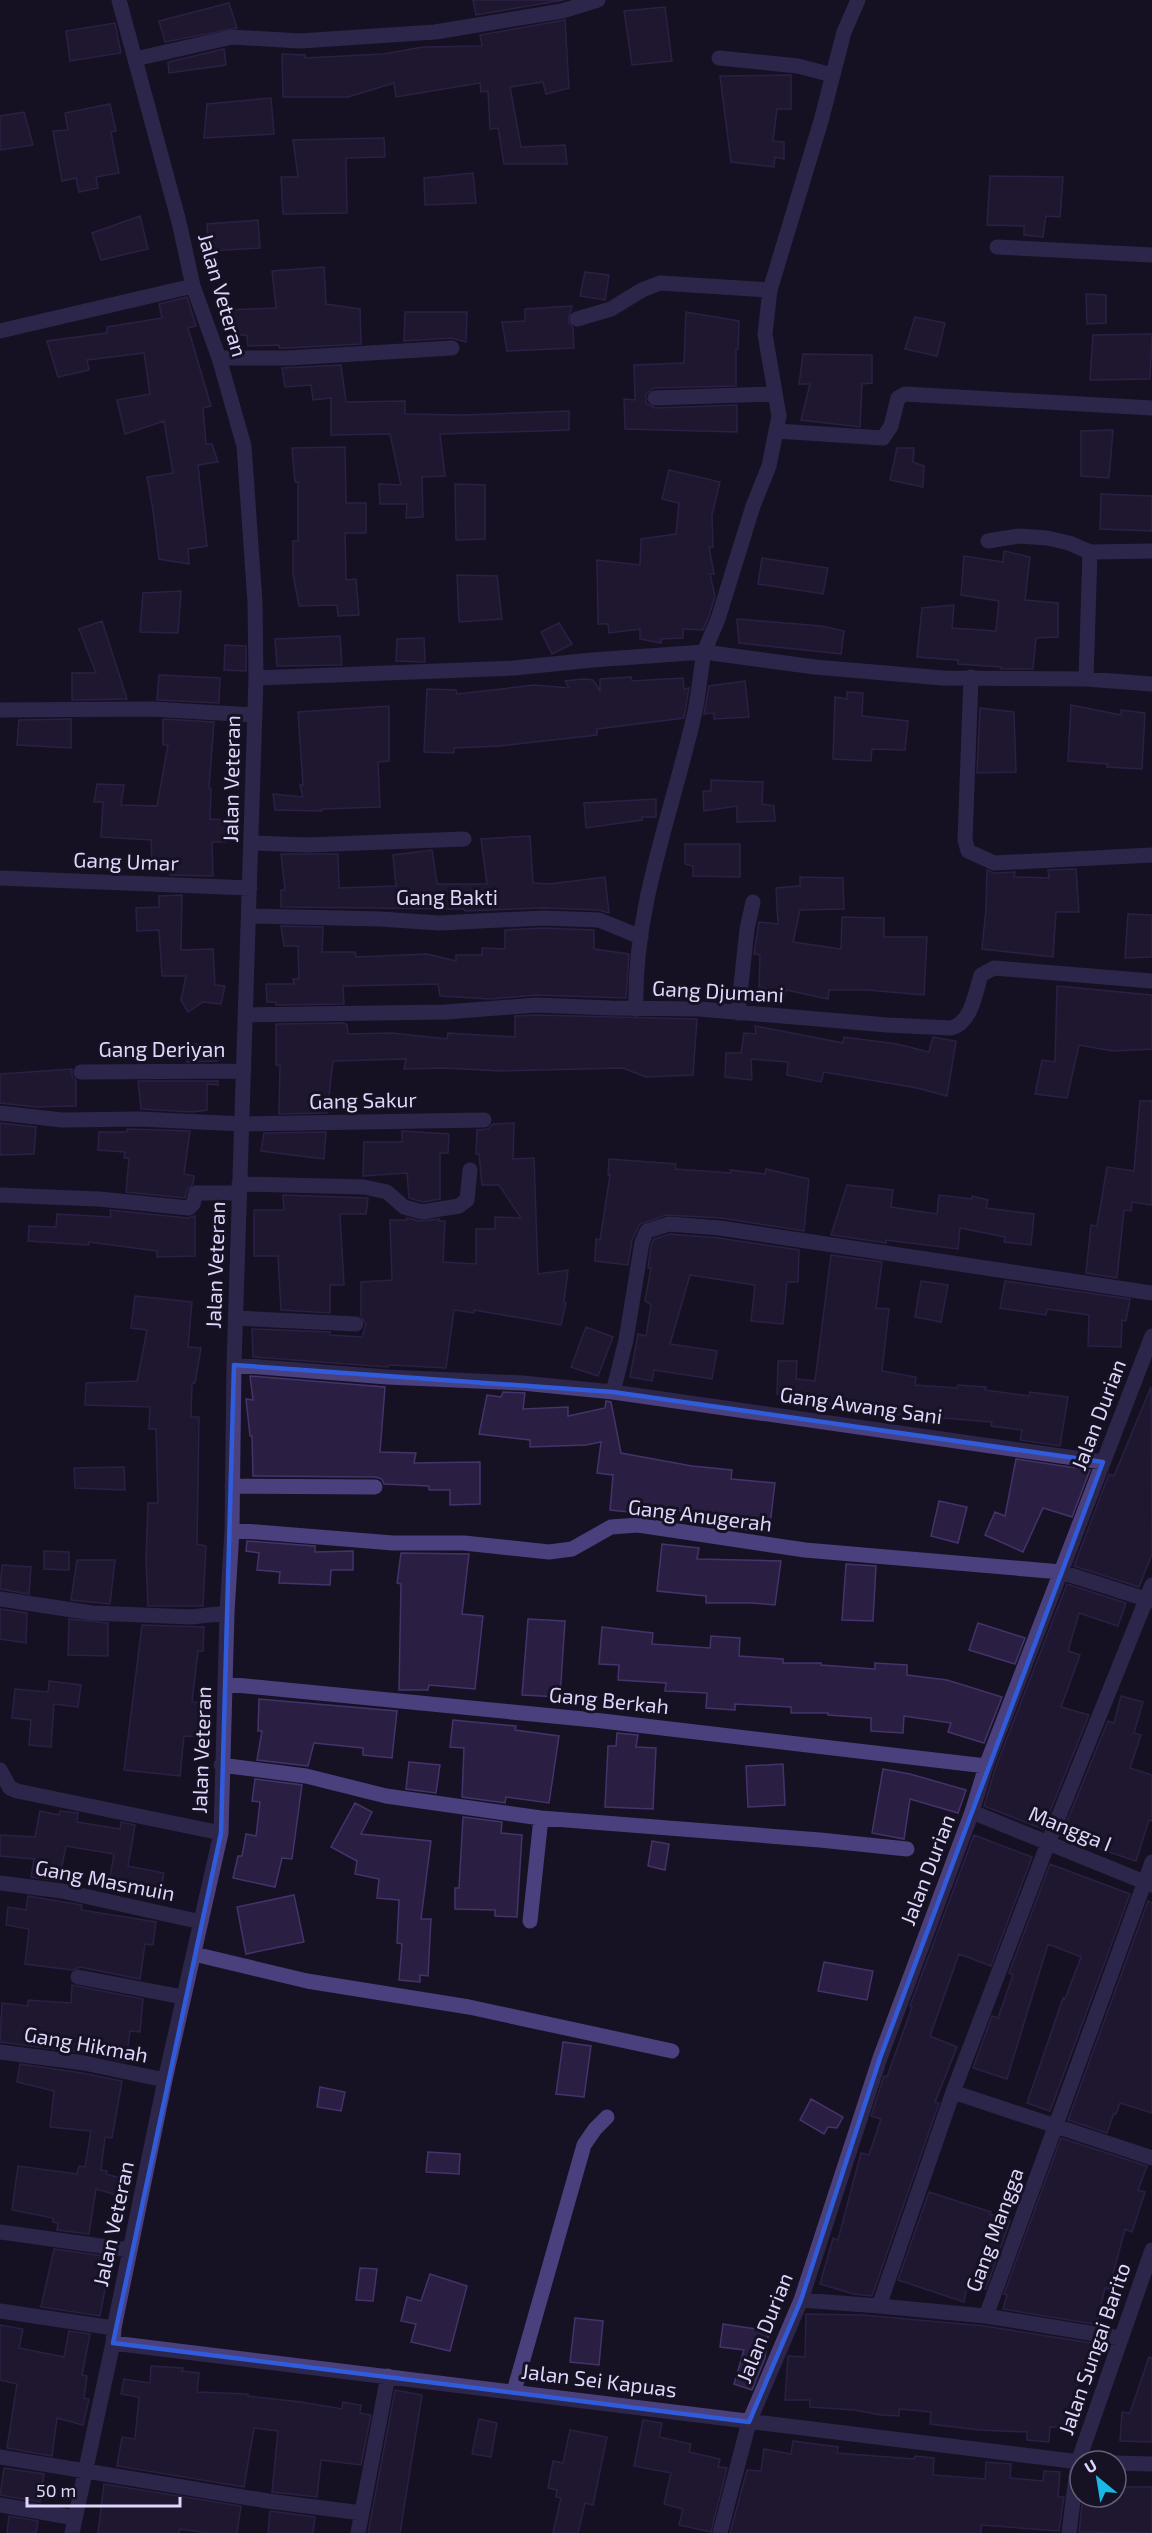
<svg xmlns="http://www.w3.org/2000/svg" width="1152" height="2533" font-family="'Exo 2',sans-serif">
  <rect width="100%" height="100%" fill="#161123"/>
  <!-- building -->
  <path fill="#2a1f42" stroke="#44336b" stroke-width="1.5" d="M473,0H564L476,15Z
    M229,3L237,28L165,42L159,21Z
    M665,7L672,61L632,65L624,11Z
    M565,20L569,88L546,94L543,82L510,87L521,147L565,145L567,164H504L498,128L490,129L488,91L481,92L480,83L396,97L394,83L348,97H283L282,54L305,55V58L383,54L423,47L482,46L480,35Z
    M115,23L121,53L70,61L66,31Z
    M224,49L226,65L169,73L168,62Z
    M791,75V109H777L773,141L784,142V159L775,157L774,167L731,162L720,76Z
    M271,98L274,134L204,138L207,104Z
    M110,104L116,131L111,132L119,173L96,177L98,188L79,192L76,178L62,181L53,131L68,130L65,113Z
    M24,112L33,145L0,150V116Z
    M384,138L385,157L346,158L347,213L283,214L281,177H298L293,140Z
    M473,173L476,203L425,205L424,178Z
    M990,176L1063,177L1060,217L1046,216L1043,237L1024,235V226L987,225Z
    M140,216L148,249L101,260L92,233Z
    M258,220L260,248L208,251L207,224Z
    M324,267L326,304L360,309L361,344L288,348H279V345L248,346L247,336L232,333L229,310L276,308L272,271Z
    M585,272L609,275L605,300L580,296Z
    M1086,294L1106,295V323L1087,324Z
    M187,297L196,326L188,328L211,406L203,408L206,444H212L218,462L198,465L207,546L188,549L189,564L159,559L153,510L147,477L173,473L164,421L125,434L117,400L150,394L144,353L87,360L89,370L58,377L47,341L107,333V327L162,318L159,304Z
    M572,306L568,321L573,328L574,348L507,351L502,322L525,321V309Z
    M405,312H467L466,342L451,338L404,341Z
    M686,312L739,321L738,349H736V386L654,388L646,394V403L655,408L737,405V432L625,429L624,399L635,400L634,365L684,363Z
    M915,317L945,323L937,356L905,349Z
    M1152,334L1150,379L1090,380L1093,335Z
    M803,354L872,355V383L862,384L860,427L801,420L810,384H799Z
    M341,365L346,402L405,401V414L464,415L569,411V430L440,434L445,476L422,477L423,517L406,518L407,504H380L379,484L401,485L390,434L331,435V398L313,400L311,385L285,387L282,368Z
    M1113,430L1109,478L1081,476V431Z
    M345,447L346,503H366V533H345L346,580L356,579L359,615L338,616L337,605L299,606L293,574V541H298V482H295L292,448Z
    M897,448H914L913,462L924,466L923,487L890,480Z
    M669,470L720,482L712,515L713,547H709L714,574H710L715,596L709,616L703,630L683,629V638L661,639V643L640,639V629L609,633L608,624H598L597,560L640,565L641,539L676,534L679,503L662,499Z
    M455,484L485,485V539L456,540Z
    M1101,494L1152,496V531L1100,529Z
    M1004,551L1030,557L1025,600L1058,603V637L1036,638L1033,669H1001V667L958,664V660L917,657L922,608L954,605L952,628L996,631L999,601L961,595L964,556L1003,562Z
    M762,558L828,568L823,594L758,584Z
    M457,575L497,576L502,619L459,622Z
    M181,591L178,633L140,632L143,593Z
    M737,619L821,626L844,631L841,654L739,643Z
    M102,621L127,699L72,700V673H96L79,629Z
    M559,623L572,644L552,654L541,632Z
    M340,636L342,665L277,666L275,639Z
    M424,638L425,662L396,661L397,639Z
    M225,645L246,646V671L224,670Z
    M159,675L220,678L219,703L157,700Z
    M631,677L632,681L683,678L684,689L689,688L684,718L597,729V735L500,746L454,748V753L424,752L427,689L456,690L457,694L535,685L569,688L565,681L584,679L593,680L600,691V679Z
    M745,681L749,717L714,719V713L704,714L709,686Z
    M847,692L863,693L862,716L908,721L905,750L872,749L871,761L833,759L835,697L847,699Z
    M1071,705L1121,715V710L1145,713L1142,769L1107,767L1108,764L1068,761Z
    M389,706V761L378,762L380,807L322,809V811L275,810L273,794L303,797L300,785H303L298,712Z
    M980,708L1014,712L1016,772L977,773Z
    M71,719V748L17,745L19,720Z
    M163,719L214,722L209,788L211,789L210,819L228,820L226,842H212L213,876L170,875L169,862L152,863L151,840L101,837L103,802H94L97,784L124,785L121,805L157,806L168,745H163Z
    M711,780L763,782L762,804L774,806L775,821L737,822V806L704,811L703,791H711Z
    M656,799V817H642V820L586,828L584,803Z
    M530,836L533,883L549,884L605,877L609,913L599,910L543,908L465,911L464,909L281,907V890H285L281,854H338L339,888L396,886L393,855L432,850L437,884H487L481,839Z
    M685,844H740V877L693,876V866L685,864Z
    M1076,869L1079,912H1056L1053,957L982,949L986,908L987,870L994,873L1015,872L1014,877L1049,878L1048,870Z
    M800,877L843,878L844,909L800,910L793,942L841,949L842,917L884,918V937H927L924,995L867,990H829L828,999L786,990L785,994L759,987L760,955L754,954L759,922L778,924L776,888L800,886Z
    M182,895L181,950L213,949L215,985L225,986L221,1004L203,1002L188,1012L181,1000L186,976H162L159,930L137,931L136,908L159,907V896Z
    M1128,914L1152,915V957L1125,958Z
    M281,926L323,927L322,952H355L356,957L427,954L456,961V955H482V948L505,949V930L543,928L594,930V949L629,954L626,998L536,995L490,999L440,996L438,984L343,986L344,1004L276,1005V1002H267L266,984H294L293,979H299L298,946H284Z
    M1057,986L1152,995V1049L1113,1051L1079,1045L1067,1098L1035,1094L1042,1060L1055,1062Z
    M536,1015L697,1019L693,1075L646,1077L623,1068L501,1071L445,1068L404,1069L406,1059L333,1061L327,1113L279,1114L280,1065H276V1024L344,1023L347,1025L348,1034L392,1033L447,1039L448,1033L515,1037V1016Z
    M755,1026L843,1043L844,1037L897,1044L929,1052L933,1037L956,1041L947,1096L917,1088L824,1072L821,1082L787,1075L788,1062L751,1059L752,1080L725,1077L726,1053H741L744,1033L756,1034Z
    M187,1044H216L217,1061L187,1062Z
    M72,1069V1076L76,1080V1106L36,1107L0,1103V1074Z
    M138,1081H218V1085L207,1084V1110L193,1112L141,1109Z
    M1140,1101H1152V1205L1132,1202L1131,1211L1124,1210L1117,1278L1086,1273L1091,1225L1097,1226L1107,1167L1134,1171Z
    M0,1123L36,1127L34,1154L0,1155Z
    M514,1123L513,1159L534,1158L538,1274L568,1270L564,1302L566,1303L561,1325L474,1310V1313L454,1310L446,1368L390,1365L388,1367L253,1357L252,1329L330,1332V1335L362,1337L366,1324L361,1316V1282L392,1280L390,1220H407V1218L420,1221L439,1219V1221H445L443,1262L476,1264V1229H495V1217L521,1218L499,1185H482L479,1154H476L477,1130L488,1129L493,1124Z
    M127,1129L190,1131L184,1174L194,1176L193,1184L187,1190L185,1198L126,1192L129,1158H124L125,1152L98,1150L99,1132H127Z
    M402,1131L449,1134L448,1153H440V1199L423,1202L409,1198L407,1173L363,1176L364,1142H402Z
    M326,1132L324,1159L261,1151L264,1133Z
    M609,1159L676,1164L675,1169L731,1173L730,1170L765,1174L766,1169L809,1179L804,1231L721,1218L666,1215L640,1224L632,1240L628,1265L595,1261L596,1239L600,1240L610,1175H608Z
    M847,1185L893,1190L891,1207L937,1214L939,1195L972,1199V1196L988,1200L986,1208L1034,1214L1031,1245L1004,1242L1005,1237L960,1228L958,1249L886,1240V1243L831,1235Z
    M283,1195L368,1198L366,1214H340L344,1285H330V1313L281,1310L278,1256H254V1210H284Z
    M110,1210L188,1218L195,1216V1256L157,1257V1251L89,1242V1245L28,1241L29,1226L56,1227L57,1214L111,1217Z
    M670,1234L719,1238L799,1250L798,1282H787L783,1324L751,1321L755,1285L690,1275L670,1344L717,1351L712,1379L654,1370L652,1381L630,1377L638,1334L646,1336L651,1305L645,1301L651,1268H648L651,1245L654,1239Z
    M831,1255L882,1262L876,1308L889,1309L882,1371L916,1377L915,1385L957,1388L958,1385L986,1387L985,1390L1029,1396L1030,1392L1068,1397L1060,1446L1020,1440L1022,1430L991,1426L992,1422L943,1418L942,1421L877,1412L876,1414L817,1402L818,1395L777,1394L778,1361H797L796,1379L815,1381Z
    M921,1281L948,1285L941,1322L915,1317Z
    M1005,1281L1130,1299L1126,1321L1122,1320L1121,1347L1088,1346L1089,1315L1047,1309L1046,1315L1000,1308Z
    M135,1296L192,1302L188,1347L201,1348L195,1383H192L191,1417H199L197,1544L206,1546L203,1606H148L146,1559L148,1503H158L156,1429H149L150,1407L85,1405L86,1383L137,1381L147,1330L131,1328Z
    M586,1327L613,1337L598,1376L571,1367Z
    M250,1376L385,1387L380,1452L416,1453L414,1463L480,1462V1504L450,1505V1490H429V1486L384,1484L382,1479L375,1477L253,1476L252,1436H250L246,1399L253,1400Z
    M1151,1387L1152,1554L1139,1587L1074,1566L1109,1474L1114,1476Z
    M503,1392L525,1393L523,1409L568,1407V1416L605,1408L606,1401L611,1402L621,1453L692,1466L732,1470L731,1479L775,1483L769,1533L736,1528L737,1518L660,1508L659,1513L628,1508V1512L610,1510L613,1475L597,1473L601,1442L586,1445L530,1447V1440L479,1434L487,1395L501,1397Z
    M1016,1459L1090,1470L1072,1517L1043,1508L1023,1552L985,1535L995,1512L1005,1516Z
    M124,1467L125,1490L75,1488L74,1468Z
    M939,1501L967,1507L958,1543L931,1536Z
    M247,1541L315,1546V1552L353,1551V1570H331L330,1585L279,1583L280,1572L257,1570L259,1553L246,1551Z
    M662,1544L699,1548L697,1559L781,1561L775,1605L752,1603H706V1596L657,1591Z
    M44,1551L69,1552V1570L44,1569Z
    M401,1553L469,1554L462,1614L483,1616L475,1689L429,1685L428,1690H399L401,1584L397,1583Z
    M77,1560H115L110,1604L71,1600Z
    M846,1564L876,1566L873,1621L842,1620Z
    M2,1565L31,1567L29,1594L0,1589Z
    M1067,1584L1126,1603L1118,1626L1079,1613L1068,1651L1080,1655L1061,1707L1089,1715L1043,1829L984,1806L995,1769Z
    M0,1609L27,1613L26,1643L0,1639Z
    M69,1619L108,1623V1656L68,1655Z
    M528,1619L565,1621L560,1697L522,1695Z
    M978,1623L1025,1638L1015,1664L969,1650Z
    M142,1625L204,1627L203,1651H198L192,1702L208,1703L205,1737L184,1736L180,1776L124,1770Z
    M602,1627L653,1633L652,1644L710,1648L711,1636L740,1638L739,1656L783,1659V1663H821V1665L875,1669V1663L907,1665V1675L947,1680L1002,1697L984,1743L948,1732L951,1723L904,1716L903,1733L871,1731V1718L828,1715V1713H791V1707L735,1704V1710L706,1708L707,1693L665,1691L666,1683L618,1680L619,1665L599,1664Z
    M49,1681L81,1685L78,1707L54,1704L51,1747L29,1745L31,1720L12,1718L15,1689L48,1692Z
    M1121,1696L1143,1702L1134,1733L1141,1735L1130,1768L1152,1775V1821L1149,1820L1136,1861L1061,1836L1108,1721L1114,1723Z
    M259,1699L397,1711L392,1758L363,1755V1748L314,1743L308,1766L257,1760L262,1731H258Z
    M453,1720L516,1726L515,1730L559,1736L549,1803L506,1797L505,1803L462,1797L464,1748L450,1747Z
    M617,1733L638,1735L636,1747L656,1748L653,1809L605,1807L608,1746H616Z
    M409,1762L440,1765L436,1793L406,1789Z
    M783,1764L785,1805L748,1807L746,1766Z
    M883,1769L910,1774L966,1790L958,1813L910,1799L904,1839L872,1833Z
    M255,1779L302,1785L292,1859L282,1858L275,1887L233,1878L238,1856H242L246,1834L256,1836L260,1802L252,1801Z
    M355,1803L372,1812L361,1834L431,1841L421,1919H431L428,1976L420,1975V1982L399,1980L402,1944L397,1943L399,1900L377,1898L379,1879L355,1874L357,1861L331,1847Z
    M40,1811L59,1815L60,1811L78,1813L77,1822L120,1829L121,1822L135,1825L128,1866L164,1873L160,1893L109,1883L114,1854L66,1846L59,1881L31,1877L34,1859L0,1856V1835L35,1837Z
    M463,1817L502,1822L501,1833L522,1835L517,1917L495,1916V1910L455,1909V1888H459Z
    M974,1835L1032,1857L991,1966L959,1954L930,2036L957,2047L935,2102L939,2103L872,2296L854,2294L820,2284L833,2238L838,2240L861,2153L869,2155L881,2119L871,2116L884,2076L887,2077L912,2007L910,2006Z
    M652,1841L669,1844L665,1870L648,1866Z
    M1050,1864L1130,1894L1050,2111L1027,2103L1063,1998L1065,1999L1081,1957L1048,1944L1007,2079L973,2068L992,2016L998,2018L1013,1975L1009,1973Z
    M294,1895L304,1942L246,1954L237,1907Z
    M28,1896L82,1905L81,1910L156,1922L153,1945L145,1944L140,1979L80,1967L72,1970L25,1964L29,1929L6,1925L8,1907L26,1910Z
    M1148,1901L1152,1903V2113L1120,2103L1116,2114L1114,2113L1107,2133L1068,2120Z
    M824,1962L873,1971L867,2000L818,1991Z
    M72,1985L143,1999L140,2032L130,2031L126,2062L85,2053L0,2042L2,2003L28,2006V2000L71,2003Z
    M563,2042L591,2046L584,2097L556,2094Z
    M20,2064L82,2073L122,2081L112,2138L105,2137L101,2170L107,2171L106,2174L124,2179L120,2196L96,2189L89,2234L57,2230L58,2223L53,2222V2218L12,2210L18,2166L77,2174L79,2166L85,2167L91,2131L50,2127L54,2091L17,2082Z
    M320,2087L345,2092L341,2111L317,2107Z
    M811,2099L843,2117L837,2128L828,2127L824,2134L800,2120Z
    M1061,2138L1147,2166L1138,2190L1145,2192L1132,2232L1125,2229L1109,2289L1105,2288L1097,2322H1094L1093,2324L1003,2309L1007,2295L1004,2294Z
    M428,2152L460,2154L459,2174L426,2172Z
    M929,2192L991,2212L990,2214L1010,2221L986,2289L968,2283L964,2302L898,2280Z
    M54,2249L111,2257L100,2316L41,2307Z
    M360,2268L377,2269L373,2301L356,2300Z
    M430,2274L467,2286L450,2351L411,2342L416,2324L401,2321L407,2297L421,2301Z
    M806,2314L863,2315L985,2326L1091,2343L1089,2361H1085L1083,2382H1077L1075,2428L1050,2427L1049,2442L1027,2440V2432L979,2430L930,2424L931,2412L899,2409V2416L881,2415L855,2410L810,2407V2400H785L788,2356L805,2357Z
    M575,2318L603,2321L599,2365L570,2362Z
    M723,2324L769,2331L765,2358L752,2390L734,2384L744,2350L720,2347Z
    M0,2325L23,2329L19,2348L64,2357L69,2331L90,2334L82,2375L87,2376L84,2398L89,2399L83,2425L57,2418L52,2456L7,2448L17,2384L0,2380Z
    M1149,2357L1152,2358V2442L1120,2441L1122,2412L1130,2413Z
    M151,2366L183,2368L182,2371L199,2373L197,2392L248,2394V2396L301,2402L342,2409L343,2402L361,2405L360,2413L371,2415L361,2465L321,2460L317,2497L272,2492L278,2431L254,2428L244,2487L117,2466L122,2437L135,2439L139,2397L121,2394L124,2379L150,2383Z
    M395,2390L422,2395L400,2533H368Z
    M479,2419L497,2423L491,2457L472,2454Z
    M643,2420L662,2423L659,2437L691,2444L689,2452L720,2459L718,2467L727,2468L711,2532L679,2525L683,2509L664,2504L671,2473L634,2466Z
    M570,2430L607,2437L593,2505L585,2503L578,2533H553L561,2498L556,2497L557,2490L548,2488L553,2461L563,2463Z
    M793,2441L838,2447L837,2453L914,2459L915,2456L934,2458L933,2475L985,2479L986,2462L1011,2464L1010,2478L1043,2481L1044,2471L1060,2472L1058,2497H1064L1059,2531L981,2525V2533H730L747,2470L761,2471L764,2449L791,2454Z
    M4,2468L44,2474L40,2502L0,2495Z
    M104,2484L241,2506L237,2533H208L180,2529L179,2533H98Z
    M1121,2487H1152V2533L1079,2532L1083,2497H1120Z
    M270,2511L315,2517L313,2533H268Z
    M9,2516L38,2521L36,2533H7Z"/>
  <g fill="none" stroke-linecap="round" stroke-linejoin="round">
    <!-- minor -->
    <path stroke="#49407d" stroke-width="15" d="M858,0L844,32L821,121L770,290L765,334L779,416L769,466L753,506L718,619L704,652L815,667L943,678L1086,679L1152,684
      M719,58L798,66L832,75
      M135,59L232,37L300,41L435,32L562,11L598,0
      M997,247L1152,255
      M577,319L611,309L642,290L660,283L770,290
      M0,331L193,286
      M219,358H288L452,348
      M655,398L774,394
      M777,431L883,438L891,426L898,398L905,394L1152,408
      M988,541L1019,536L1047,538L1069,543L1090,552L1152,551
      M971,677L965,840L968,851L994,863L1152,855
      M256,678L514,668L592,660L704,652C700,673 699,695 694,716C672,813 633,909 636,1009
      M1086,679L1090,552
      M0,710L152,709L253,715
      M252,843L307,845L464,839
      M0,878L250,888
      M249,916L380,919L439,923L543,918L599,920L641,937
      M738,1013L747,929L753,902
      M245,1015L446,1012L536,1005L611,1008L700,1009L887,1025L951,1028C972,1023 975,993 981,975L994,968L1152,981
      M81,1072L244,1071
      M0,1113L62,1120L140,1119L242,1124L484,1120
      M239,1184L364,1187L387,1192L404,1207L422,1212L459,1206L467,1200L470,1170
      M0,1195L99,1199L189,1208L193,1204L196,1193H239
      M236,1318L356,1324
      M234,1365L387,1377L522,1383L613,1392L626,1340L642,1242L647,1231L669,1224L720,1228L1152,1293
      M613,1392L1103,1462
      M232,1486L375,1487
      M232,1530L393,1543H464L549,1552L572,1549L611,1527L638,1525L805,1550L1061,1572L1152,1601
      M0,1599L92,1613L191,1617L227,1613
      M225,1684L594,1720L986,1766
      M221,1765L306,1776L386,1796L541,1818L820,1840L907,1849
      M0,1770L10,1788L17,1791L221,1833
      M972,1812L1152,1885
      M0,1883L62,1891L201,1922
      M530,1921L541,1818
      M194,1954L307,1981L469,2007L672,2051
      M78,1977L183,1997
      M0,2052L84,2063L165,2080
      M953,2092L1152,2158
      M0,2232L130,2250
      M801,2300L879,2306L953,2092L1048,1843L1152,1585
      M879,2306L986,2316L1152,1862
      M0,2311L114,2328
      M986,2316L1120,2338
      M113,2343L1080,2462
      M514,2391L584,2145L595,2129L607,2117
      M0,2457L268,2501L362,2513
      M1116,2463L1152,2464
      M0,2505L75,2518
      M72,2533L113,2343L114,2328L165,2080L221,1833L227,1613L232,1530L234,1365L256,678L255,602L244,446L219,358L193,286L179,222L119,0
      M358,2533L388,2376
      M720,2533L749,2422L801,2300L880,2058L972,1812L986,1766L1152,1336
      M1069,2533L1078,2462L1152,2250"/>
  </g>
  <!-- marked area -->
  <path d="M0 0H1152V2533H0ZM234,1365L613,1392L1103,1462L880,2058L801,2300L749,2422L113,2343L221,1833Z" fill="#161123" fill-opacity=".55" fill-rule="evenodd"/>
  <path fill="none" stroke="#305cdc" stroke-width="4.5" stroke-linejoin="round" d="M234,1365L613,1392L1103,1462L880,2058L801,2300L749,2422L113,2343L221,1833Z"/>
  <g text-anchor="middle" stroke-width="6" stroke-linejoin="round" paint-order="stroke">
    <!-- street labels -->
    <g font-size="21" fill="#dfd6fb" stroke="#161123">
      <text transform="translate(222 295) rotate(74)" y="7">Jalan Veteran</text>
      <text transform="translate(232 779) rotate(-89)" y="7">Jalan Veteran</text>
      <text transform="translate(126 862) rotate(2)" y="7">Gang Umar</text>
      <text x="447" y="905">Gang Bakti</text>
      <text transform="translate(718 992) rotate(3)" y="7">Gang Djumani</text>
      <text x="162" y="1057">Gang Deriyan</text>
      <text transform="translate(363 1101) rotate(-1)" y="7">Gang Sakur</text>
      <text transform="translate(216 1265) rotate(-88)" y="7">Jalan Veteran</text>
      <text transform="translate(861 1406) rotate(8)" y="7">Gang Awang Sani</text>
      <text transform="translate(1099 1415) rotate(-69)" y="7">Jalan Durian</text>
      <text transform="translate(700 1516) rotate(7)" y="7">Gang Anugerah</text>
      <text transform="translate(609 1701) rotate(6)" y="7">Gang Berkah</text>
      <text transform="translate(202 1750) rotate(-88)" y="7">Jalan Veteran</text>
      <text transform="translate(1070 1829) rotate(22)" y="7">Mangga I</text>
      <text transform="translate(928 1870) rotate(-69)" y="7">Jalan Durian</text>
      <text transform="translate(105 1881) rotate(11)" y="7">Gang Masmuin</text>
      <text transform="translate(86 2045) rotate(10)" y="7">Gang Hikmah</text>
      <text transform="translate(114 2224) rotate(-78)" y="7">Jalan Veteran</text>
      <text transform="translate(995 2230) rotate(-70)" y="7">Gang Mangga</text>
      <text transform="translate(765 2328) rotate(-68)" y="7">Jalan Durian</text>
      <text transform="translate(1095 2349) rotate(-71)" y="7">Jalan Sungai Barito</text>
      <text transform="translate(599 2381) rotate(7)" y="7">Jalan Sei Kapuas</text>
    </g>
  </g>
  <!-- north arrow -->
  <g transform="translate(1098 2479) rotate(330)"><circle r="28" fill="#161123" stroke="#666079" stroke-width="1.5"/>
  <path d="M0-4.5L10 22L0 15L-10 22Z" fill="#18bae5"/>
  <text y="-9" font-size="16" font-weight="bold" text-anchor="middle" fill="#dfd6fb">U</text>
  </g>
  <!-- scale -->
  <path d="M27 2497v9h153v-9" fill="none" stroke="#dfd6fb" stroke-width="3"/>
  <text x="36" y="2497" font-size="18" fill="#dfd6fb" stroke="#161123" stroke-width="4.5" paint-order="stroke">50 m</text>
</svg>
